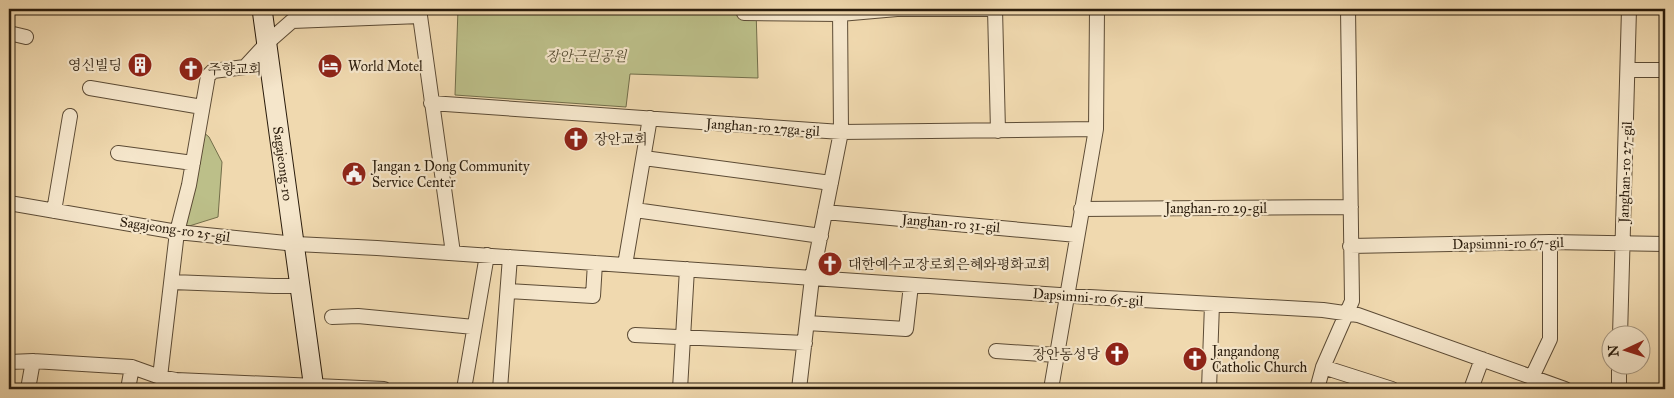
<svg xmlns="http://www.w3.org/2000/svg" width="1674" height="398" font-family="'IM FELL Great Primer','Noto Serif KR',serif">
  <rect width="100%" height="100%" fill="#f0d9af"/>
  <filter id="stains"><feTurbulence type="fractalNoise" baseFrequency=".004" numOctaves="4"/><feColorMatrix values="0 0 0 0 .2 0 0 0 0 .09 0 0 0 0 .02 0 0 0 .5 -.17"/></filter>
  <radialGradient id="worn" r=".72"><stop offset=".6" stop-color="#630" stop-opacity="0"/><stop offset="1" stop-color="#630" stop-opacity=".3"/></radialGradient>
  <!-- green -->
  <path fill="#bcbf89" stroke="#736e4a" d="M458,9H756L758,78L630,74L626,107L455,95Z
    M202,131L209,137L222,162L218,217L186,227Z"/>
  <g fill="none" stroke-linecap="round" stroke-linejoin="round">
    <defs>
      <path id="street" d="M995,9L998,131
        M744,13L840,14L897,9H994
        M9,33L26,37
        M1628,70H1665
        M90,88L202,107
        M431,103L841,132L1096,129
        M118,153L193,163
        M644,158L831,183
        M9,203L177,232L296,244L377,248L1089,297L1323,310L1358,315L1565,389
        M1081,209L1351,207
        M635,210L821,236
        M54,211L70,116
        M825,212L1077,235
        M1350,246L1550,242L1665,244
        M625,265L650,118
        M172,282L274,286H301
        M508,291L593,296L595,263
        M332,317L358,316L474,327
        M807,323L906,329L911,285
        M635,335L805,343
        M1620,336L1629,9
        M996,351L1056,355
        M9,362L33,361L132,367L160,377L176,380L384,389
        M1323,367L1392,389
        M160,377L177,232L189,185L208,76L213,71L245,67L268,42L292,21L420,16L453,253
        M1532,377L1550,339V242
        M28,389L33,361
        M128,389L132,367
        M464,389L487,255
        M500,389L510,257
        M680,389L687,269
        M799,389L812,278L841,132L840,9
        M1051,389L1096,129L1097,9
        M1209,389L1212,304
        M1317,389L1323,367L1352,301L1348,9
        M1471,389L1482,359
        M1619,389V366"/>
      <g id="secondary">
        <path id="s1" d="M262,9L314,389"/>
      </g>
    </defs>
    <!-- street casing -->
    <use href="#street" stroke="#5c4b35" stroke-width="16"/>
    <!-- secondary casing -->
    <use href="#secondary" stroke="#2a1c0c" stroke-width="21"/>
    <!-- street -->
    <use href="#street" stroke="#f5e6cb" stroke-width="14"/>
    <!-- secondary -->
    <use href="#secondary" stroke="#f5e6cb" stroke-width="19"/>
  </g>
  <!-- icons -->
  <defs>
    <symbol id="building-disc" viewBox="-11 -11 22 22"><circle r="9.5" fill="#8f2418" stroke="#f5e6cb"/><path d="M-4-6H4V6H1V3H-1V6H-4ZM-2.5-4.3h1.7v1.8h-1.7ZM.8-4.3h1.7v1.8H.8ZM-2.5-1h1.7V.8h-1.7ZM.8-1h1.7V.8H.8Z" fill="#fff"/></symbol>
    <symbol id="hotel-disc" viewBox="-11 -11 22 22"><circle r="9.5" fill="#8f2418" stroke="#f5e6cb"/><path d="M-6-4.5h1.5V1H6V5H4.5V3h-9V5H-6ZM-4 0a1.8 1.8 0 1 1 3.6 0ZM.5 0V-2.5h3Q6-2.5 6 0Z" fill="#fff"/></symbol>
    <symbol id="church-disc" viewBox="-11 -11 22 22"><circle r="9.5" fill="#8f2418" stroke="#f5e6cb"/><path d="M-1.2-6h2.4v3.5h3.3v2.4h-3.3V6h-2.4V-.1h-3.3v-2.4h3.3Z" fill="#fff"/></symbol>
    <symbol id="civic-disc" viewBox="-11 -11 22 22"><circle r="9.5" fill="#8f2418" stroke="#f5e6cb"/><path d="M-.6-6.5H3V-4.5H.6V-3L4-1V1h2V6H-6V1h2V-1L-.6-3ZM-1.2 2.5V6h2.4V2.5Z" fill="#fff"/></symbol>
  </defs>
  <g fill-rule="evenodd">
    <use href="#building-disc" x="126" y="51" width="28" height="28"/>
    <use href="#hotel-disc" x="316" y="52" width="28" height="28"/>
    <use href="#church-disc" x="177" y="55" width="28" height="28"/>
    <use href="#church-disc" x="562" y="125" width="28" height="28"/>
    <use href="#civic-disc" x="340" y="160" width="28" height="28"/>
    <use href="#church-disc" x="816" y="250" width="28" height="28"/>
    <use href="#church-disc" x="1103" y="340" width="28" height="28"/>
    <use href="#church-disc" x="1181" y="345" width="28" height="28"/>
  </g>
  <g text-anchor="middle" stroke-width="4.5" stroke-linejoin="round" paint-order="stroke">
    <!-- park labels -->
    <g font-size="14" font-style="italic" fill="#564d32" stroke="#f5e6cb">
      <text x="586" y="61">장안근린공원</text>
    </g>
    <!-- poi labels -->
    <g font-size="14" fill="#2a1c0c" stroke="#f5e6cb" text-anchor="start">
      <text x="122" y="70" text-anchor="end">영신빌딩</text>
      <text x="348" y="71">World Motel</text>
      <text x="208" y="74">주향교회</text>
      <text x="594" y="144">장안교회</text>
      <text x="372" y="171">Jangan 2 Dong Community<tspan x="372" dy="16">Service Center</tspan></text>
      <text x="848" y="269">대한예수교장로회은혜와평화교회</text>
      <text x="1212" y="356">Jangandong<tspan x="1212" dy="16">Catholic Church</tspan></text>
      <text x="1100" y="359" text-anchor="end">장안동성당</text>
    </g>
    <!-- street labels -->
    <g font-size="14" fill="#2a1c0c" stroke="#f5e6cb">
      <text transform="translate(763 127) rotate(4)" y="5">Janghan-ro 27ga-gil</text>
      <text dy="5" stroke="none"><textPath href="#s1" startOffset="156">Sagajeong-ro</textPath></text>
      <text transform="translate(1625 172) rotate(-88)" y="5">Janghan-ro 27-gil</text>
      <text x="1216" y="213">Janghan-ro 29-gil</text>
      <text transform="translate(951 223) rotate(5)" y="5">Janghan-ro 31-gil</text>
      <text transform="translate(175 229) rotate(8)" y="5">Sagajeong-ro 25-gil</text>
      <text transform="translate(1508 243) rotate(-1)" y="5">Dapsimni-ro 67-gil</text>
      <text transform="translate(1088 297) rotate(4)" y="5">Dapsimni-ro 65-gil</text>
    </g>
  </g>
  <!-- margin -->
  <rect width="1674" height="398" fill="none" stroke="#f0d9af" stroke-width="30"/>
  <rect x="10" y="10" width="1654" height="378" fill="none" stroke="#2a1c0c" stroke-width="2.5"/>
  <rect x="15" y="15" width="1644" height="368" fill="none" stroke="#2a1c0c"/>
  <!-- north arrow -->
  <g transform="translate(1626 350) rotate(266)"><circle r="24" fill="#f5e6cb" stroke="#a4957f"/>
  <path d="M0-4L9 19L0 12L-9 19Z" fill="#8f2418"/>
  <text y="-8" font-size="14" font-weight="bold" text-anchor="middle" fill="#2a1c0c">N</text>
  </g>
  <rect width="100%" height="100%" filter="url(#stains)"/>
  <rect width="100%" height="100%" fill="url(#worn)"/>
</svg>
